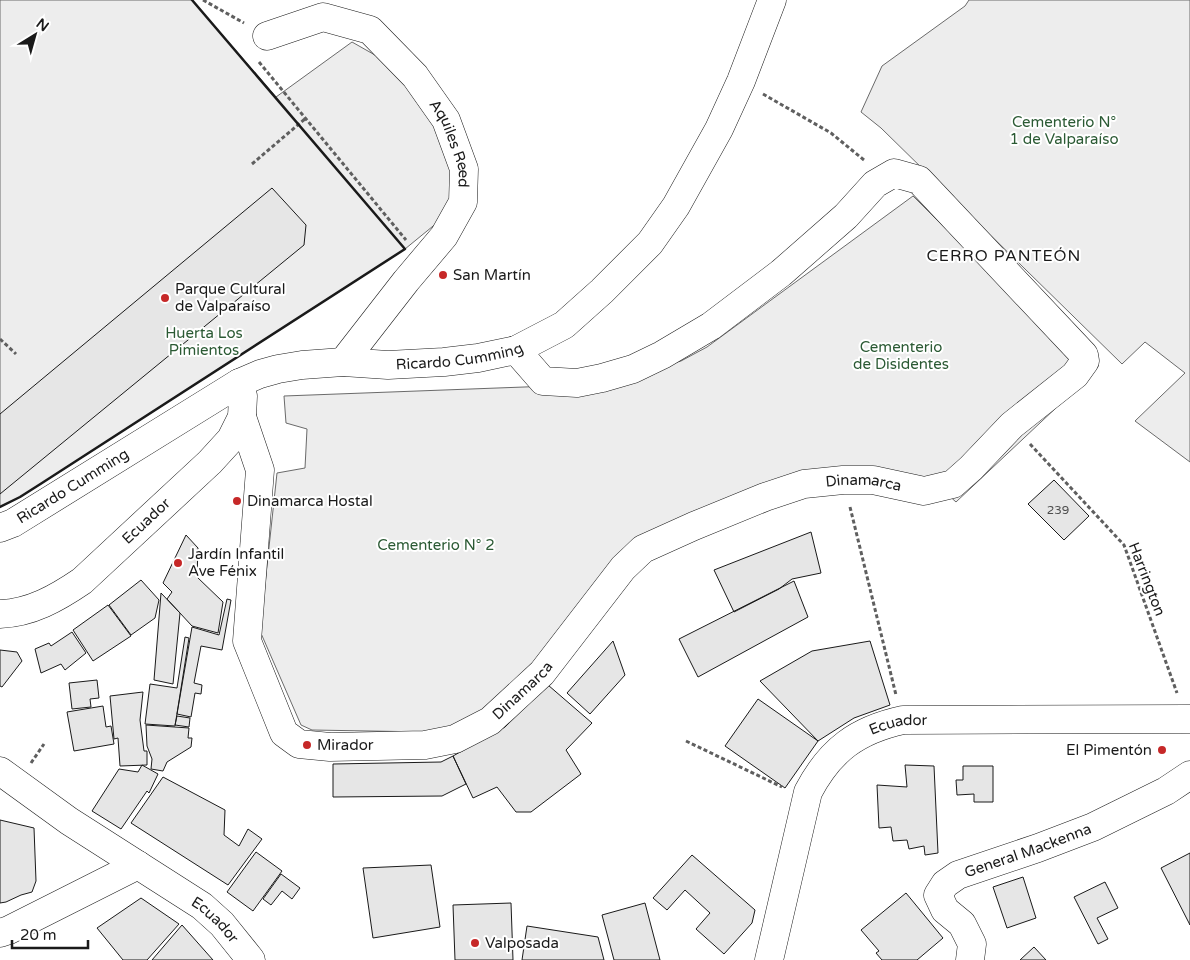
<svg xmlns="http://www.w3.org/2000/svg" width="1190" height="960" font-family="'Varela Round',sans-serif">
  <rect width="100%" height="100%" fill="#fff"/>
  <!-- green -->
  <path fill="#ededed" stroke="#6a6a6a" d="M0,0H192L276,97L352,42L382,59L434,113L459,165L449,213L405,249L42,483L20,497L0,507Z
    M969,0H1190V462L1135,421L1185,373L1145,342L1122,364L881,128L861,112L882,66L965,6Z
    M913,196L1092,374L956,502L928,477H858L634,559L485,713L458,727L427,732L312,730L301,725L260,631L277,473L305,468L307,429L286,423L284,396L551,386L640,372L681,361L707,347Z"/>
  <!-- building -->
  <path fill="#e6e6e6" stroke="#1a1a1a" d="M272,188L306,225L304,245L0,494V414Z
    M1054,480L1089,516L1064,540L1028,504Z
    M811,532L821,573L792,579L779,589L734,612L714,570Z
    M186,535L198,548L197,577L223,602L218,633L192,626L167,599L172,592L163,583Z
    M141,580L159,600L155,618L131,635L109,605Z
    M794,581L808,617L698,677L679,639Z
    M161,593L180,613L173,684L154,680Z
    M227,599L231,600L222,650L201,646L194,683L202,685L201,694L195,693L191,717L177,714L192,627L219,635Z
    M108,605L131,636L93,661L73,630Z
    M72,632L86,653L65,670L61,664L41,673L35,649L49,643L51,646Z
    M185,637L189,638L175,726L145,724L150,684L177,688Z
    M613,641L625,675L590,714L567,693Z
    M870,641L890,705L854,718L818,741L760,681L812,651Z
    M0,650L17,652L22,661L2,687L0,686Z
    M97,680L99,698L90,699L91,707L72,709L69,683Z
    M548,685L592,723L566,750L581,774L531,812H516L497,787L473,798L453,756L505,727Z
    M143,692L140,720L144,751H147V765L120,766L118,738L114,739L110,696Z
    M758,699L818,741L785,788L725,746Z
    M103,706L106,727L111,726L114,744L74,751L67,712Z
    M177,716L190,718L189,727L175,725Z
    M146,725L189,728L188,738H192L191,747L167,762L163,771L151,769L152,759L147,746Z
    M453,756L466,784L442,796L333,797V764L441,762Z
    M142,765L158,774L149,793L147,791L121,829L92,811L119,769L138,772Z
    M905,765L934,766L938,853L925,855L924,846L909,849L907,840L893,841L891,827L879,828L877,785L907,787Z
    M963,766H993V802H974V794L957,795L956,780H963Z
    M163,777L225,810L224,835L239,846L248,829L262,839L228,885L131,823Z
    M0,820L34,828L36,881L32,892L21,895L6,902L0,903Z
    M256,852L282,871L253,911L227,892Z
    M1190,853V925L1161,868Z
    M692,855L755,910L752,923L724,954L696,929L710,913L685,890L667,910L653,898Z
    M431,865L440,927L373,938L363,868Z
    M281,874L300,888L292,899L282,891L271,905L263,899Z
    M1023,877L1036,918L1007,928L993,887Z
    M1105,882L1118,908L1097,918L1108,939L1098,944L1074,897Z
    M906,893L943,938L917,960H882L876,953L879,951L861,930Z
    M141,898L179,924L147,960H123L97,928Z
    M511,903L513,960H455L453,905Z
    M645,903L660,960H614L602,915Z
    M182,925L213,960H152Z
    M527,926L598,937L604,960H522Z
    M1034,947L1046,960H1020Z"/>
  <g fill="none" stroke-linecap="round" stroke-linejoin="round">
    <defs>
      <g id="minor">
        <path id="s1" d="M267,36L323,17L370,30L415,76L446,120L464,169L463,202L444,236L406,281L343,362"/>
        <path id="s2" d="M239,383L260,374L278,369L302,365L343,362L388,365L444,362L478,358L516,350L564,325L602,291L650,243L676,206L719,129L741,81L772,0"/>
        <path id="s3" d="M242,417L260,470L247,641L284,733L299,744L330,747L425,745L455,739L490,721L542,673L623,568L643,549L694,526L765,497L804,484L843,480H873L924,491L953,484L971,468L1012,425L1075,375L1085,361L1084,355L919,180L894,173L875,184L846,216L781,273L711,326L662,355L633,369L602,378L577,383L543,381L516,350"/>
        <path d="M0,933L9,930L138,865"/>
        <path id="s4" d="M970,960L972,944L962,924L945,910L938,895L945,884L958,875L1038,848L1093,827L1166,791L1190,775"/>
      </g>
      <g id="major">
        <path id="s5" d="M0,528L13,523L239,383L243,396L242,417L231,439L210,462L82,581C57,598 31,613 0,614"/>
        <path id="s6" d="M0,771L69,821L202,906L222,924L251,960"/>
        <path id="s7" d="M769,960L808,792C830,750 857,730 903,720L1190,719"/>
      </g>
    </defs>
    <!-- minor casing -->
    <use href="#minor" stroke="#1a1a1a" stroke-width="29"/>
    <!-- major casing -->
    <use href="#major" stroke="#1a1a1a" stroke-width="29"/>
    <!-- path -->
    <path stroke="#5f5f5f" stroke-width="3" stroke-dasharray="4 2.5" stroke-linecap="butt" d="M203,0L244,23
      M259,62L406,240
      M763,94L831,133L864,160
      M252,164L306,118
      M0,339L16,354
      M1030,444L1124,545L1177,693
      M850,507L896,695
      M686,741L782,787
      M31,763L44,744"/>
    <!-- minor -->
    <use href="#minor" stroke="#fff" stroke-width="28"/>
    <!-- major -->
    <use href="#major" stroke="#fff" stroke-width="28"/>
    <!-- wall -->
    <path stroke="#1a1a1a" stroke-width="2.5" d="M0,507L20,497L42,483L405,249L192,0"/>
  </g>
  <!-- markers -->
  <g fill="#c62828" stroke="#fff" stroke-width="2">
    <circle cx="443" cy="275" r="5"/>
    <circle cx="165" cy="298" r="5"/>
    <circle cx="237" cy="501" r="5"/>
    <circle cx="178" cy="563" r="5"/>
    <circle cx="307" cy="745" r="5"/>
    <circle cx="1162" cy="750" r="5"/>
    <circle cx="475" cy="943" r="5"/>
  </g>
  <g text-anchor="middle" stroke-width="4" stroke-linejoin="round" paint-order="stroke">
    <!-- number labels -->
    <g font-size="12" fill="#4d4d4d">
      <text x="1058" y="514">239</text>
    </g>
    <!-- park labels -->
    <g font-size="15" fill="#2b5a34" stroke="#fff">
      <text x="1064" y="127">Cementerio N°<tspan x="1064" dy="17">1 de Valparaíso</tspan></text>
      <text x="204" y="338">Huerta Los<tspan x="204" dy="17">Pimientos</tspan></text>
      <text x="901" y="352">Cementerio<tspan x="901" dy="17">de Disidentes</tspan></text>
      <text x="436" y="550">Cementerio N° 2</text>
    </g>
    <!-- street labels -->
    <g font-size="15" fill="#1a1a1a" stroke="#fff">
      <text dy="5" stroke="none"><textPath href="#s1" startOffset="250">Aquiles Reed</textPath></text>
      <text dy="5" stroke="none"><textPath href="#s2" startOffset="224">Ricardo Cumming</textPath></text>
      <text dy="5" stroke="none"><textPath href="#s3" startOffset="1006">Dinamarca</textPath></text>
      <text dy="5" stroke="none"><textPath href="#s5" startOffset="84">Ricardo Cumming</textPath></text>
      <text transform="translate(146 521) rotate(-43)" y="5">Ecuador</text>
      <text transform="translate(1147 579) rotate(69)" y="5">Harrington</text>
      <text dy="5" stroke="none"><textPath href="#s3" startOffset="586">Dinamarca</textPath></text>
      <text dy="5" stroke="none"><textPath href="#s7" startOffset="291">Ecuador</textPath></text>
      <text dy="5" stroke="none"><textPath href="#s4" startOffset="180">General Mackenna</textPath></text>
      <text dy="5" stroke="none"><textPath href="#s6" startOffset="262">Ecuador</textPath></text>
    </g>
    <!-- poi labels -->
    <g font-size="15" fill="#1a1a1a" stroke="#fff" text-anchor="start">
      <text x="453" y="280">San Martín</text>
      <text x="175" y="294">Parque Cultural<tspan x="175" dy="17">de Valparaíso</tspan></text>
      <text x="247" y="506">Dinamarca Hostal</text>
      <text x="188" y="559">Jardín Infantil<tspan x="188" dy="17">Ave Fénix</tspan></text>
      <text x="317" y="750">Mirador</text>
      <text x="1152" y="755" text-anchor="end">El Pimentón</text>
      <text x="485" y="948">Valposada</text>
    </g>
    <!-- neighbourhood labels -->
    <g font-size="16" letter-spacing="1" fill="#1a1a1a" stroke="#fff">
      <text x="1004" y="261">CERRO PANTEÓN</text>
    </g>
  </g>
  <!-- north arrow -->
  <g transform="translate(35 35) rotate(37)" stroke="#ffffff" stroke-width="4" paint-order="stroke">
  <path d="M0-4L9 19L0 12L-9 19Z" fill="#1a1a1a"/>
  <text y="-8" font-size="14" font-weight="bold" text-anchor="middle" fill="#1a1a1a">N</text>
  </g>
  <!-- scale -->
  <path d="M12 940v8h76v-8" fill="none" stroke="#1a1a1a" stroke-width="2.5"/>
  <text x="20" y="940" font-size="15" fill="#1a1a1a" stroke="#ffffff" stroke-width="4" paint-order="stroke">20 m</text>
</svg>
